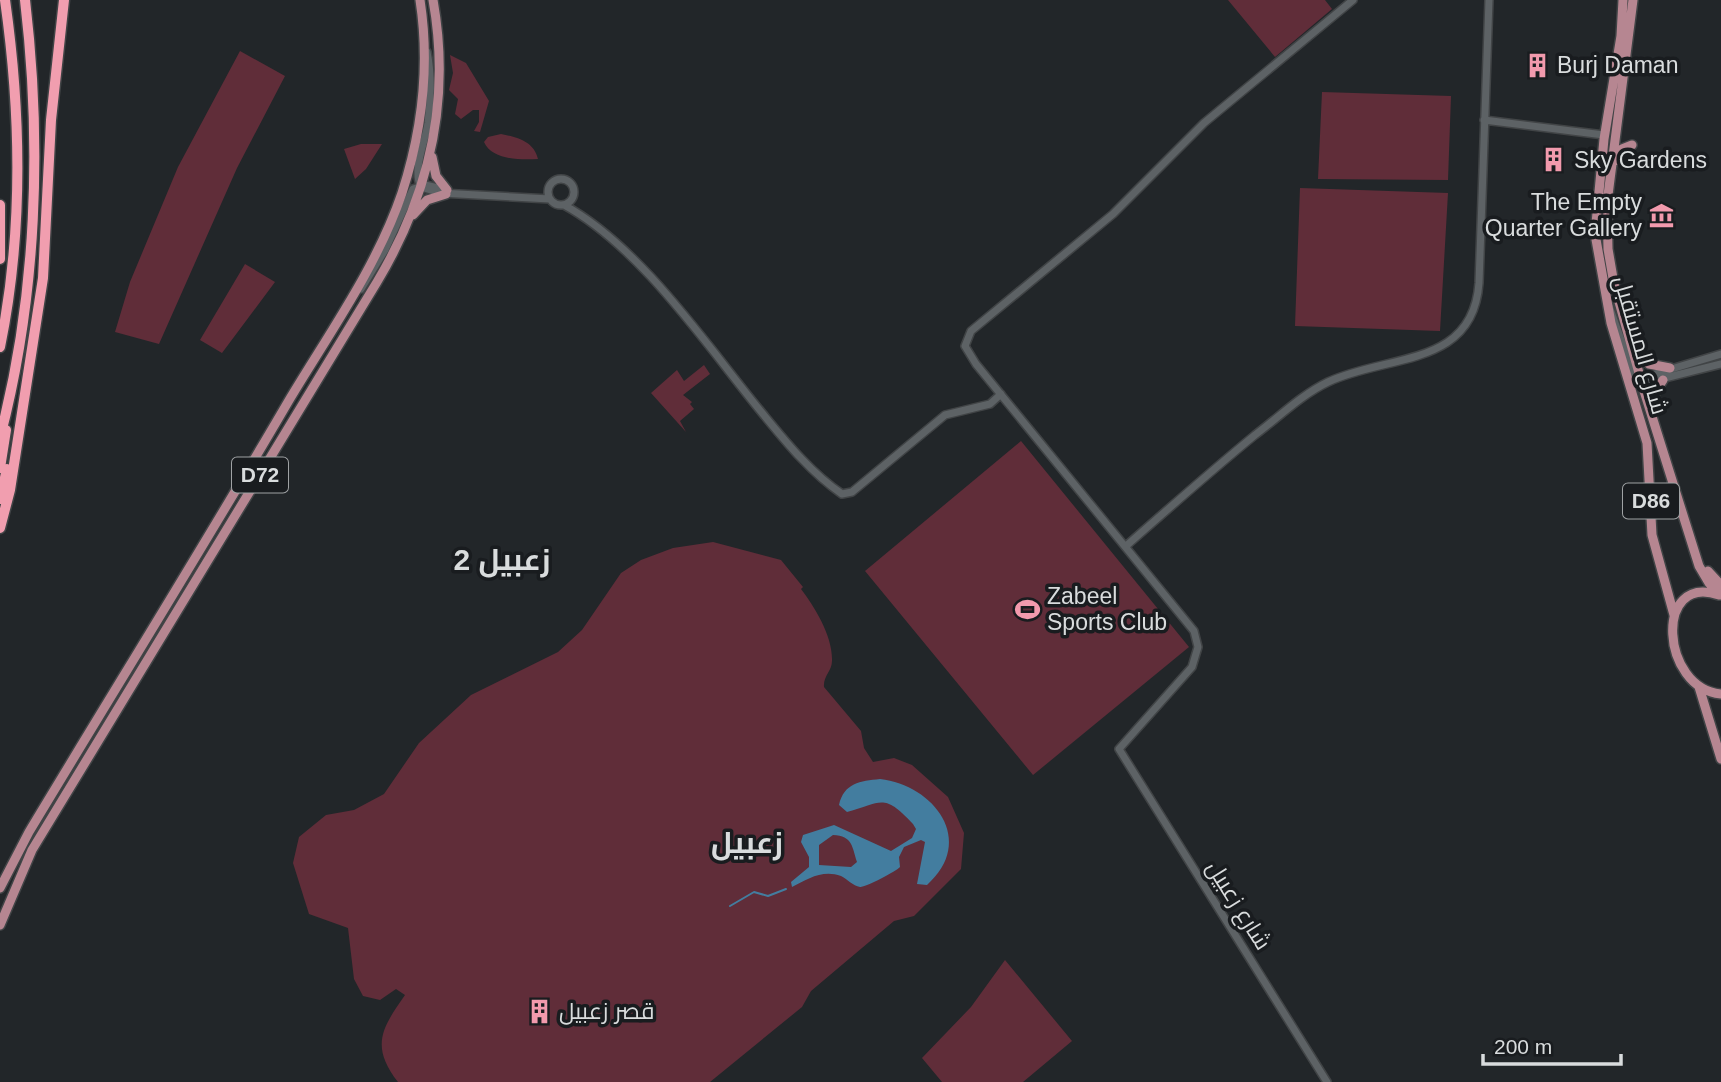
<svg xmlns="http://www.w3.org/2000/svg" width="1721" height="1082" font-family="Arial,Cairo,sans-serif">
  <rect width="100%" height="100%" fill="#222629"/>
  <!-- green -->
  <path fill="#602d39" d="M1228,0H1325L1332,9L1275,57Z
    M240,51L285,76L237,168L159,344L115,332L130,282L178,167Z
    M450,55L466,63L489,101L480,132L474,131L479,122V110H473L461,119L455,114L458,99L449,90L453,73Z
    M1322,92L1451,96L1448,180L1318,179Z
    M501,134C517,137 534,141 538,159C520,160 492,160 484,142L488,137Z
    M361,144H382L366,169L355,179L344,149Z
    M1300,188L1448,193L1440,331L1295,326Z
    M245,264L275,282L222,353L200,340Z
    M704,365L710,374L683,395L692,402L690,404L694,409L680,421L686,432L651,393L677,370L684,381Z
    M1021,441L1189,647L1033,775L865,571Z
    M713,542L781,560L803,587L801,589C814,606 833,636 832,661C832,671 823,676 824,687L861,731L864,748L873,762L894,758L912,765L948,797L964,833L961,869L914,916L894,921L811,991L802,1007L710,1082H398C370,1046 382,1028 405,995L396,989L380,1000L363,996L354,979L348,928L309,914L293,863L299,837L326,815L354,810L384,794L419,743L471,695L558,652L582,630L621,573L641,560L673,548Z
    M1005,960L1072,1041L1023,1082H942L922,1058L971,1007Z"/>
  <!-- water -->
  <path fill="#437d9f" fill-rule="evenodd" d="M880,779C934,785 977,841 927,885L917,884L925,842L921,840L904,847L899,857L900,867C897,871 864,888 860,887C853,886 847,879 841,876C823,869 807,879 792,887L791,882L809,867V857L801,842L803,835L834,825L891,851L912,838L916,829L913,824C883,792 882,803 847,812L839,805C844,783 860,781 880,779ZM833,835C853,836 852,847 857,862L851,867L819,865V845Z"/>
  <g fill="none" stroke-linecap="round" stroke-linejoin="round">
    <!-- stream -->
    <path stroke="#437d9f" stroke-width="2" d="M730,906L754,892L768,896L786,889"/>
    <defs>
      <path id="tertiary" d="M427,52C432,76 431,99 428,123C425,143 412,169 421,187L440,193L550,199
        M1484,120L1604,135
        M548 192a13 13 0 1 1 26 0a13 13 0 1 1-26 0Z
        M564,205C641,247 707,346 763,414C786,442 811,473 842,494L852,492L945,415L990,404L1001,394
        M361,289L385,250L413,189L425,185L447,190
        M1609,306L1637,385L1721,364
        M1638,379L1721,354
        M1126,546C1168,509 1211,471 1255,435C1279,417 1301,395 1328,382C1387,354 1473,368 1479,283L1489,0
        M1327,1082L1119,749L1192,667L1198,647L1194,631L976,364L965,346L971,331L1113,214L1204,123L1353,0"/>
      <path id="primary" d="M1623,0L1621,36L1604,139L1595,234L1611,323L1647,443L1652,535L1674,615
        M1633,0L1607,203L1608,249L1614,284L1644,391L1699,566L1709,583L1721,595
        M432,157L436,176L447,190
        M1615,161L1622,149L1632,145
        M413,215L427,200L446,194
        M1635,352L1649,364L1670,368
        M1652,408L1655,392L1663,380
        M1708,571L1721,585
        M1719,595C1653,572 1661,689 1721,694
        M1699,687L1721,759
        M0,888L29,832C115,689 204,546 288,402C328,335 377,267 402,193C422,131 430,65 420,0
        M0,925L32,850L377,282C429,195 451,100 433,0"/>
      <path id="motorway" d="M0,205V259
        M0,347C23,235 21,113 5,0
        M0,437C37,296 42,144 25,0
        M0,468L6,430
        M0,499L7,469
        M0,528L10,490L43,278L51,120L64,0"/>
    </defs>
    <!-- tertiary casing -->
    <use href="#tertiary" stroke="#414446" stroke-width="10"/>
    <!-- primary casing -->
    <use href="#primary" stroke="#414446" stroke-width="12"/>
    <!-- motorway casing -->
    <use href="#motorway" stroke="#414446" stroke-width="13"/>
    <!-- tertiary -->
    <use href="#tertiary" stroke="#5d6265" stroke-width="7"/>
    <!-- primary -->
    <use href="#primary" stroke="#b68691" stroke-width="9"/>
    <!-- motorway -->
    <use href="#motorway" stroke="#f19eaf" stroke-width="10"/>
  </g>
  <!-- icons -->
  <defs>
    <symbol id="building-bare" viewBox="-9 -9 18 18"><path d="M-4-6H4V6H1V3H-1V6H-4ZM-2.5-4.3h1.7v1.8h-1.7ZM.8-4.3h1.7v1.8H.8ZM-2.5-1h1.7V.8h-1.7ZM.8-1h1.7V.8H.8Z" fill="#f29aad" stroke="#191c1f" stroke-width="2.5" paint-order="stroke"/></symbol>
    <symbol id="museum-bare" viewBox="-9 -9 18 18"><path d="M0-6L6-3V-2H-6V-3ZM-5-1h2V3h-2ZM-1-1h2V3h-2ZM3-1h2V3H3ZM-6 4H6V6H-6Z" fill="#f29aad" stroke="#191c1f" stroke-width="2.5" paint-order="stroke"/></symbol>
    <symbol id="stadium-bare" viewBox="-9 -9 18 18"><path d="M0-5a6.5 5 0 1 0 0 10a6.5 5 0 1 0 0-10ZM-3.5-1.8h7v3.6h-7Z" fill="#f29aad" stroke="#191c1f" stroke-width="2.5" paint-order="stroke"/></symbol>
  </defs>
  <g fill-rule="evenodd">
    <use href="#building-bare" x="1520" y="48" width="35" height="35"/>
    <use href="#building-bare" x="1536" y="142" width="35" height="35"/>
    <use href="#museum-bare" x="1644" y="198" width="35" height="35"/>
    <use href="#stadium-bare" x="1010" y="592" width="35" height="35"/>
    <use href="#building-bare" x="522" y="994" width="35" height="35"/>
  </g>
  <g text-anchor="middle" stroke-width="7" stroke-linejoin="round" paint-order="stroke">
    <!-- shield labels -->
    <g fill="#191c1f" stroke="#9fa2a4" stroke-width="2">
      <rect x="232" y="457.5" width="56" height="35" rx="5"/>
      <rect x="1623" y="483.5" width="56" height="35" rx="5"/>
    </g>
    <g font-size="21" font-weight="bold" fill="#d9dcdd">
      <text x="260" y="482">D72</text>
      <text x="1651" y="508">D86</text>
    </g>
    <!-- poi labels -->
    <g font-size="23" fill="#d9dcdd" stroke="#191c1f" text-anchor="start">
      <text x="1557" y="73">Burj Daman</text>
      <text x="1574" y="168">Sky Gardens</text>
      <text x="1642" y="210" text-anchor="end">The Empty<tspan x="1642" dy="26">Quarter Gallery</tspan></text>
      <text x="1047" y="604">Zabeel<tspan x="1047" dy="26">Sports Club</tspan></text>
      <text x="559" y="1019">قصر زعبيل</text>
    </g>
    <!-- street labels -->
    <g font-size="23" fill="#d9dcdd" stroke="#191c1f">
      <text transform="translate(1641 345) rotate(74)" y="8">شارع المستقبل</text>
      <text transform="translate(1239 905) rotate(58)" y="8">شارع زعبيل</text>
    </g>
    <!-- district labels -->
    <g font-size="30" font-weight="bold" fill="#d9dcdd" stroke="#191c1f">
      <text x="502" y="570">زعبيل 2</text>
      <text x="747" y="853">زعبيل</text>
    </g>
  </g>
  <!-- scale -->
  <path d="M1483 1054v10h138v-10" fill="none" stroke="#d9dcdd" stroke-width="3.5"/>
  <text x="1494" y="1054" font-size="21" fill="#d9dcdd" stroke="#191c1f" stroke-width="5" paint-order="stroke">200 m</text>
</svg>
